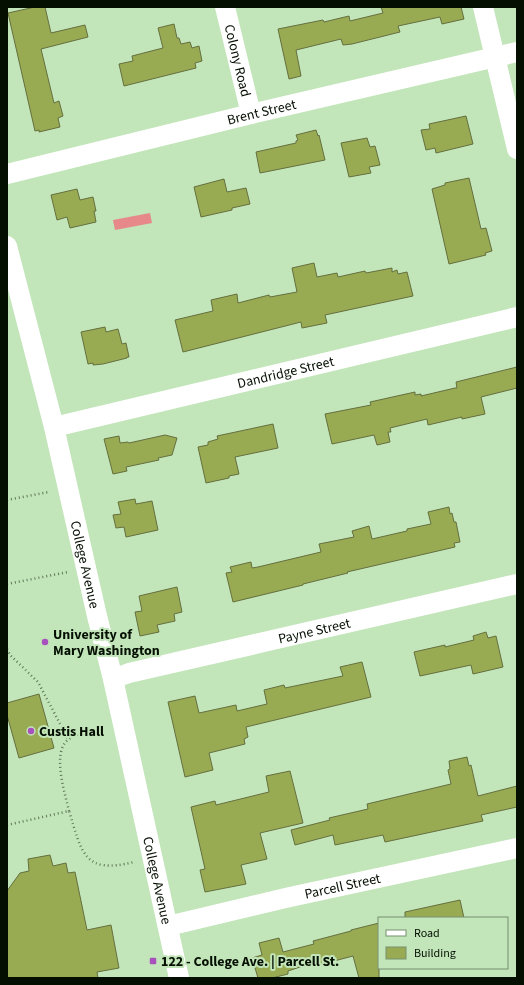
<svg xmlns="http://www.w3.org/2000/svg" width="524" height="985" font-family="'Source Sans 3',sans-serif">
  <rect width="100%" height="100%" fill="#c2e5b9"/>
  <!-- water -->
  <path fill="#e7888b" d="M150,213L152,223L115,230L113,220Z"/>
  <!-- building -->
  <path fill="#99ab52" stroke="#646f3f" d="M35,7H45L51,33L85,25L88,37L41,49L54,103L59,101L63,116L58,118L60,127L39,132V130L35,131L8,13Z
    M381,7H461L464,19L442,24L440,17L398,26L400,32L352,44L343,45L341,39L296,50L301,76L289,79L278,29L323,20L324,22L349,16L350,21L383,13Z
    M174,24L177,38H179L181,44L190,42L192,48L199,46L202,61L195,63L196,68L124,86L119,64L133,61L132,56L163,48L158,28Z
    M466,116L473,144L436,153L435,148L426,150L421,130L430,129L429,124Z
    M316,130L318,136L319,135L325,160L260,173L256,152L296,143V141L298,140L296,135Z
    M367,138L370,147L375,146L380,165L369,167L371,173L349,177L341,143Z
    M469,178L481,229L486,228L492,251L485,253L486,255L449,264L432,189L445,185V183Z
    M224,179L227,192L246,188L250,204L232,208V210L201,217L194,187Z
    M77,189L80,200L93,197L96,211H94L96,222L70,228L67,217L57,220L51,195Z
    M314,263L317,277L337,273L338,277L365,271L366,273L392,268V272L397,270L398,274L407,272L413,296L325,315L327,323L302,328L301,322L183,352L175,320L213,311L211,300L237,294L238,303L269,295L270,297L297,292L292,268Z
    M105,327L106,332L118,329L122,344L126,343L129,357H127V358L103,364L93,365V363L88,364L81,332Z
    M517,367V388L481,397L485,414L462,419V417L428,425L427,419L390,428L391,432H388L390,442L377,445L374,435L332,444L325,414L371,405L370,402L415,392V395L421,394V396L455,388H457L456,382Z
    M273,424L278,448L235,457L239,474L229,476V478L206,483L198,447L208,445V442L218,439L217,436Z
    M165,435L177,438L172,455L158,458L159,460L126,467L127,471L113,474L104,439L119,436L120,443L128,442L129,443Z
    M135,499L136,504L152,501L158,530L126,537L124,527L116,528L113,515L121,514L118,502Z
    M449,507L450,514L452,513L454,522H456L460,542L454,543L455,547L347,572L348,573L303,584V585L233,602L226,573L232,572L230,567L251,562L252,568L258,567L321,552L319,544L354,537L352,531L369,526L372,539L407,531V529L431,524L428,512Z
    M177,587L182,612L174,614L175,621L157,625L159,632L140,636L135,612L142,611L139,596Z
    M486,632L488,638L496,636L503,667L473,674L471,665L420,676L414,652L445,645V647L474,640L473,636Z
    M362,662L371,697L246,727L248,737L244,739L245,744L209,753L213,770L185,777L168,702L195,696L199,713L236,705L237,711L267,704L264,690L284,685L285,688L343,676L340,667Z
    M39,694L54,748L19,758L7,715V703Z
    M467,757L469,766L471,765L478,796L517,786V807L481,815L483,821L385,842L383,835L335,845L333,835L295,845L291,830L330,820L329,818L368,809L367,804L451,784L448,770L450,769L449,761Z
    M290,771L303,823L260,833L267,859L241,865L246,884L205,892L200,870L205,869L191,807L215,801L216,805L269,792L266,776Z
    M50,855L53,866L66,863L68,873L75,872L87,930L111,925L119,968L97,972L98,978H7V891L20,873L29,871L28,859Z
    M460,900L464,918H405V912Z
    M379,923V978H359L353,956L319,965L318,961L288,971V974L272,978H258L252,958L262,955L259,943L279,938L283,952L314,944L313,941L351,931V930Z"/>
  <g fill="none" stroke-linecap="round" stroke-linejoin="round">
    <!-- path -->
    <path stroke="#61785b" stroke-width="2.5" stroke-dasharray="1 3" stroke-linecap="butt" d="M7,500L49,492
      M7,584L68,572
      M7,649L10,655L38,682L68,739
      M69,811C65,793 51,751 69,739C78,732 92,732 102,730
      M7,825L69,811C82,852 83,875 134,862"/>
    <!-- minor -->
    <g stroke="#fff" stroke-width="20">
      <path id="s1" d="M225,7L251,114"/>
      <path d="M483,7L517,149"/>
      <path id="s2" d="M7,174L251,114L517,52"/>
      <path id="s3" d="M7,246L54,427L97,616L113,679L179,978"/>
      <path id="s4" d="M54,427L517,317"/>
      <path id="s5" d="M113,679L129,673L517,584"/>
      <path id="s6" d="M168,926L290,897L517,848"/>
    </g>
  </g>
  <!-- markers -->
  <g fill="#a750be" stroke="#c2e5b9" stroke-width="1.5">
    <circle cx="45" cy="642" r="4"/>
    <circle cx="31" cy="731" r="4"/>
    <rect x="149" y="957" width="8" height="8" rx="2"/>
  </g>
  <g text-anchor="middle" stroke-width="4" stroke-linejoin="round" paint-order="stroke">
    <!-- street labels -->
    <g font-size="14" fill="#040f02" stroke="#c2e5b9">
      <text dy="5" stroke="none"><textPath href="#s1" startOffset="55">Colony Road</textPath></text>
      <text dy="5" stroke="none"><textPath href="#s2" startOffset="262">Brent Street</textPath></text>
      <text dy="5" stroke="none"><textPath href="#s4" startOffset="238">Dandridge Street</textPath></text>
      <text dy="5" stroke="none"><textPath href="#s3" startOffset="328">College Avenue</textPath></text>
      <text dy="5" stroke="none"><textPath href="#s5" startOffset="207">Payne Street</textPath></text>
      <text dy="5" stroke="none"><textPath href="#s3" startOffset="652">College Avenue</textPath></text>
      <text dy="5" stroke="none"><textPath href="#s6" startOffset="179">Parcell Street</textPath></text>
    </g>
    <!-- poi labels -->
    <g font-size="14" font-weight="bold" fill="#040f02" stroke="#c2e5b9" text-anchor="start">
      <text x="53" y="639">University of<tspan x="53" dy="16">Mary Washington</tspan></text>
      <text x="39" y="736">Custis Hall</text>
      <text x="161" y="966">122 - College Ave. | Parcell St.</text>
    </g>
  </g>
  <!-- border -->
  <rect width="524" height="985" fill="none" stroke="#040f02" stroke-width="16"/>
  <!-- legend -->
  <rect x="378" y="917" width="130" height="52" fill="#c2e5b9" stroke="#768f70"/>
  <rect x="386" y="930" width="20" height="6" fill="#ffffff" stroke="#768f70"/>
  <text x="414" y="937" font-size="12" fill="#040f02">Road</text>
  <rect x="386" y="947" width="20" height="12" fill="#99ab52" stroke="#768f70"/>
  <text x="414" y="957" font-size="12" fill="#040f02">Building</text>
</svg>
